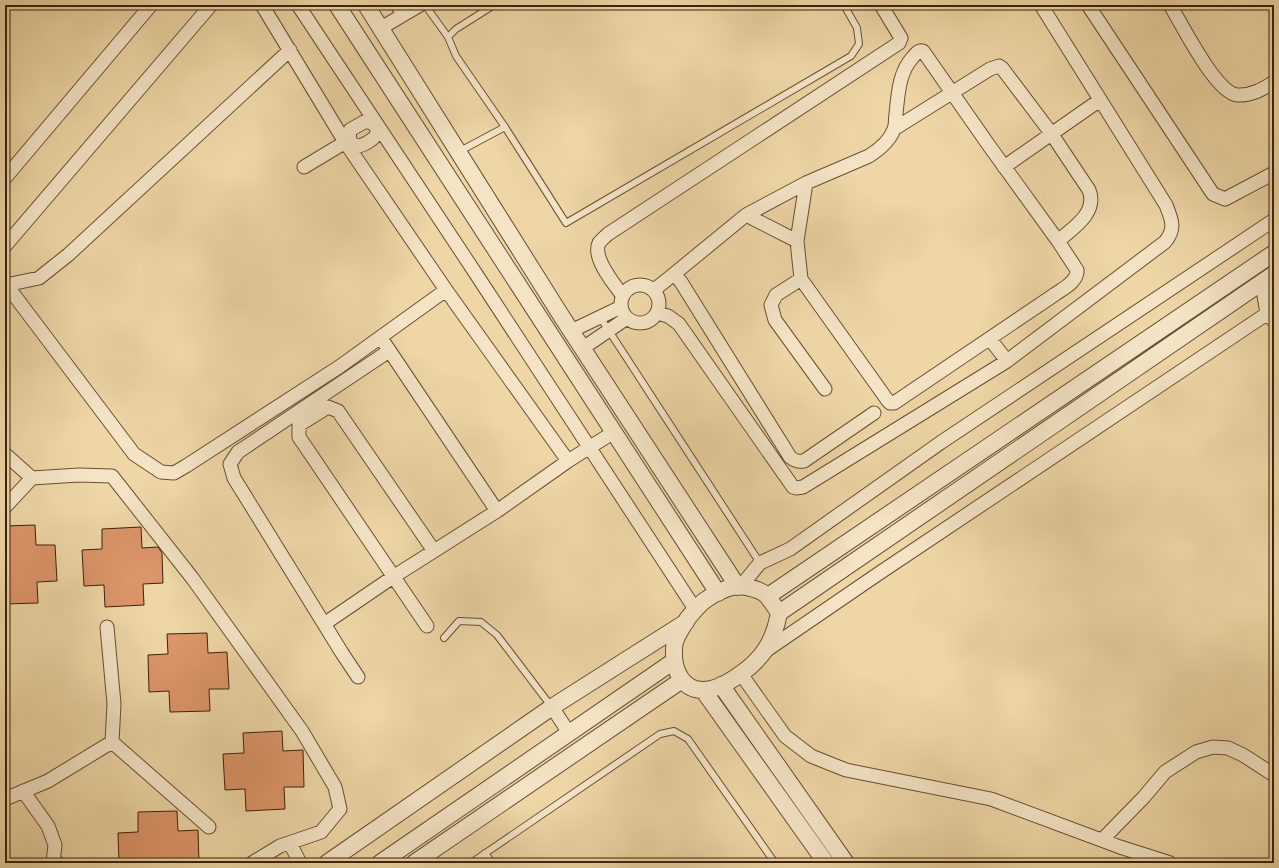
<svg xmlns="http://www.w3.org/2000/svg" width="1279" height="868" font-family="'Libre Caslon Text',serif">
  <rect width="100%" height="100%" fill="#eed6a6"/>
  <filter id="stains"><feTurbulence type="fractalNoise" baseFrequency=".005" numOctaves="4"/><feColorMatrix values="0 0 0 0 .2 0 0 0 0 .09 0 0 0 0 .02 0 0 0 .5 -.17"/></filter>
  <radialGradient id="worn" r=".72"><stop offset=".6" stop-color="#630" stop-opacity="0"/><stop offset="1" stop-color="#630" stop-opacity=".3"/></radialGradient>
  <!-- building -->
  <path fill="#dd956a" stroke="#3c220c" d="M35,525L36,545H55L57,581L37,582L38,603L5,604V526Z
    M141,527L142,548L158,547L162,553L163,583L143,584L144,605L105,607L104,585L84,586L82,550L102,549V529Z
    M207,633L208,653L227,652L229,689H209L210,711L170,712L169,691L149,692L148,655L168,654L167,634Z
    M282,731L283,751L303,750L304,787H284L285,809L246,811L245,789L225,790L223,754L244,753L243,733Z
    M177,811L178,831L198,830L199,863H119L118,833L138,832V812Z"/>
  <g fill="none" stroke-linecap="round" stroke-linejoin="round">
    <defs>
      <path id="service" d="M393,5L401,17
        M425,5L448,37
        M494,5L456,29L448,37L456,56L505,127L566,223L851,56L859,44L857,28L844,5
        M460,151L505,127
        M600,317L760,563
        M444,638L459,621L481,622L497,635L551,706
        M485,853L492,863
        M471,863L660,734L674,731L688,739L775,863"/>
      <path id="minor" d="M262,5L345,142L446,290L568,461
        M298,5L478,277L695,609
        M1088,5L1213,194L1225,199L1274,173
        M1170,5C1182,24 1215,92 1237,95C1251,96 1263,89 1274,82
        M381,28L420,5
        M364,122H370L376,126C377,129 377,130 377,133C375,139 363,146 357,146C354,145 352,143 349,140L350,130Z
        M894,129L990,69L999,66L1002,68L1051,133L1089,190C1098,213 1073,228 1058,241
        M304,167L349,140
        M1004,167L1100,100
        M5,178L151,5
        M746,215L797,241L801,279L776,295L771,305L775,320L825,389
        M797,241L806,183
        M5,246L211,5
        M674,274L746,215L806,183L869,156C880,149 890,141 894,129C896,125 895,119 896,114C898,94 899,72 913,57C917,53 918,50 923,51L990,147L1058,241L1077,270C1078,282 1062,289 1054,295L894,403H890L888,401L801,279
        M5,283L134,454L161,472L174,473L186,466L339,367L446,290
        M1262,283L1267,314L1274,321
        M621 304a19 19 0 1 1 38 0a19 19 0 1 1-38 0Z
        M6,285L39,278L68,255L290,50
        M654,290L674,274L681,282L790,457C795,461 798,462 804,461L874,413
        M623,296C614,284 592,258 599,243C601,240 605,237 608,234L899,43L901,38L881,5
        M657,313L668,316L679,324L793,487L796,488L803,487L1007,361L1165,242C1176,229 1172,220 1166,205L1041,5
        M571,331L621,307
        M990,339L1007,361
        M385,344L497,511
        M583,348L627,318
        M5,454L32,478
        M5,507L32,478L79,475L112,476L193,579L302,731L335,787L340,809L321,832L280,846L252,863
        M741,586L760,563L790,549L940,443L1274,220
        M324,624L393,577L497,511L568,461L614,432
        M427,626L299,437V425L328,407L338,411L434,551
        M764,652L878,574L1274,309
        M741,674L785,736L811,756L846,770L991,799L1120,847L1170,863
        M358,677L342,653L234,478L230,464L238,452L389,351
        M552,707L569,733
        M112,742L209,827
        M23,791L48,826L55,845L53,862L58,863
        M5,799L48,781L112,742L114,704L107,627
        M1102,840L1144,797L1165,772L1196,752L1213,747L1228,748L1243,755L1274,775
        M290,843L300,863"/>
      <path id="tertiary" d="M337,5L718,593
        M366,5L562,317L738,587
        M741,586C765,590 766,593 779,613C774,640 764,657 742,673C731,681 717,690 703,690C682,690 673,669 674,651C674,648 674,645 675,642C677,634 684,625 688,618C694,611 700,603 707,599C714,594 724,589 732,587C735,587 738,587 741,586Z
        M768,596L1274,253
        M779,613L1274,274
        M721,685L846,863
        M703,690L826,863
        M327,863L552,707L686,622
        M380,863L674,661
        M414,863L682,680"/>
    </defs>
    <!-- service casing -->
    <use href="#service" stroke="#684f32" stroke-width="8"/>
    <!-- minor casing -->
    <use href="#minor" stroke="#684f32" stroke-width="15"/>
    <!-- tertiary casing -->
    <use href="#tertiary" stroke="#684f32" stroke-width="18"/>
    <!-- service -->
    <use href="#service" stroke="#f4e4c5" stroke-width="6"/>
    <!-- minor -->
    <use href="#minor" stroke="#f4e4c5" stroke-width="13"/>
    <!-- tertiary -->
    <use href="#tertiary" stroke="#f4e4c5" stroke-width="16"/>
  </g>
  <!-- margin -->
  <rect width="1279" height="868" fill="none" stroke="#eed6a6" stroke-width="20"/>
  <rect x="6" y="6" width="1267" height="856" fill="none" stroke="#3c220c" stroke-width="2"/>
  <rect x="10" y="10" width="1259" height="848" fill="none" stroke="#3c220c"/>
  <rect width="100%" height="100%" filter="url(#stains)"/>
  <rect width="100%" height="100%" fill="url(#worn)"/>
</svg>
